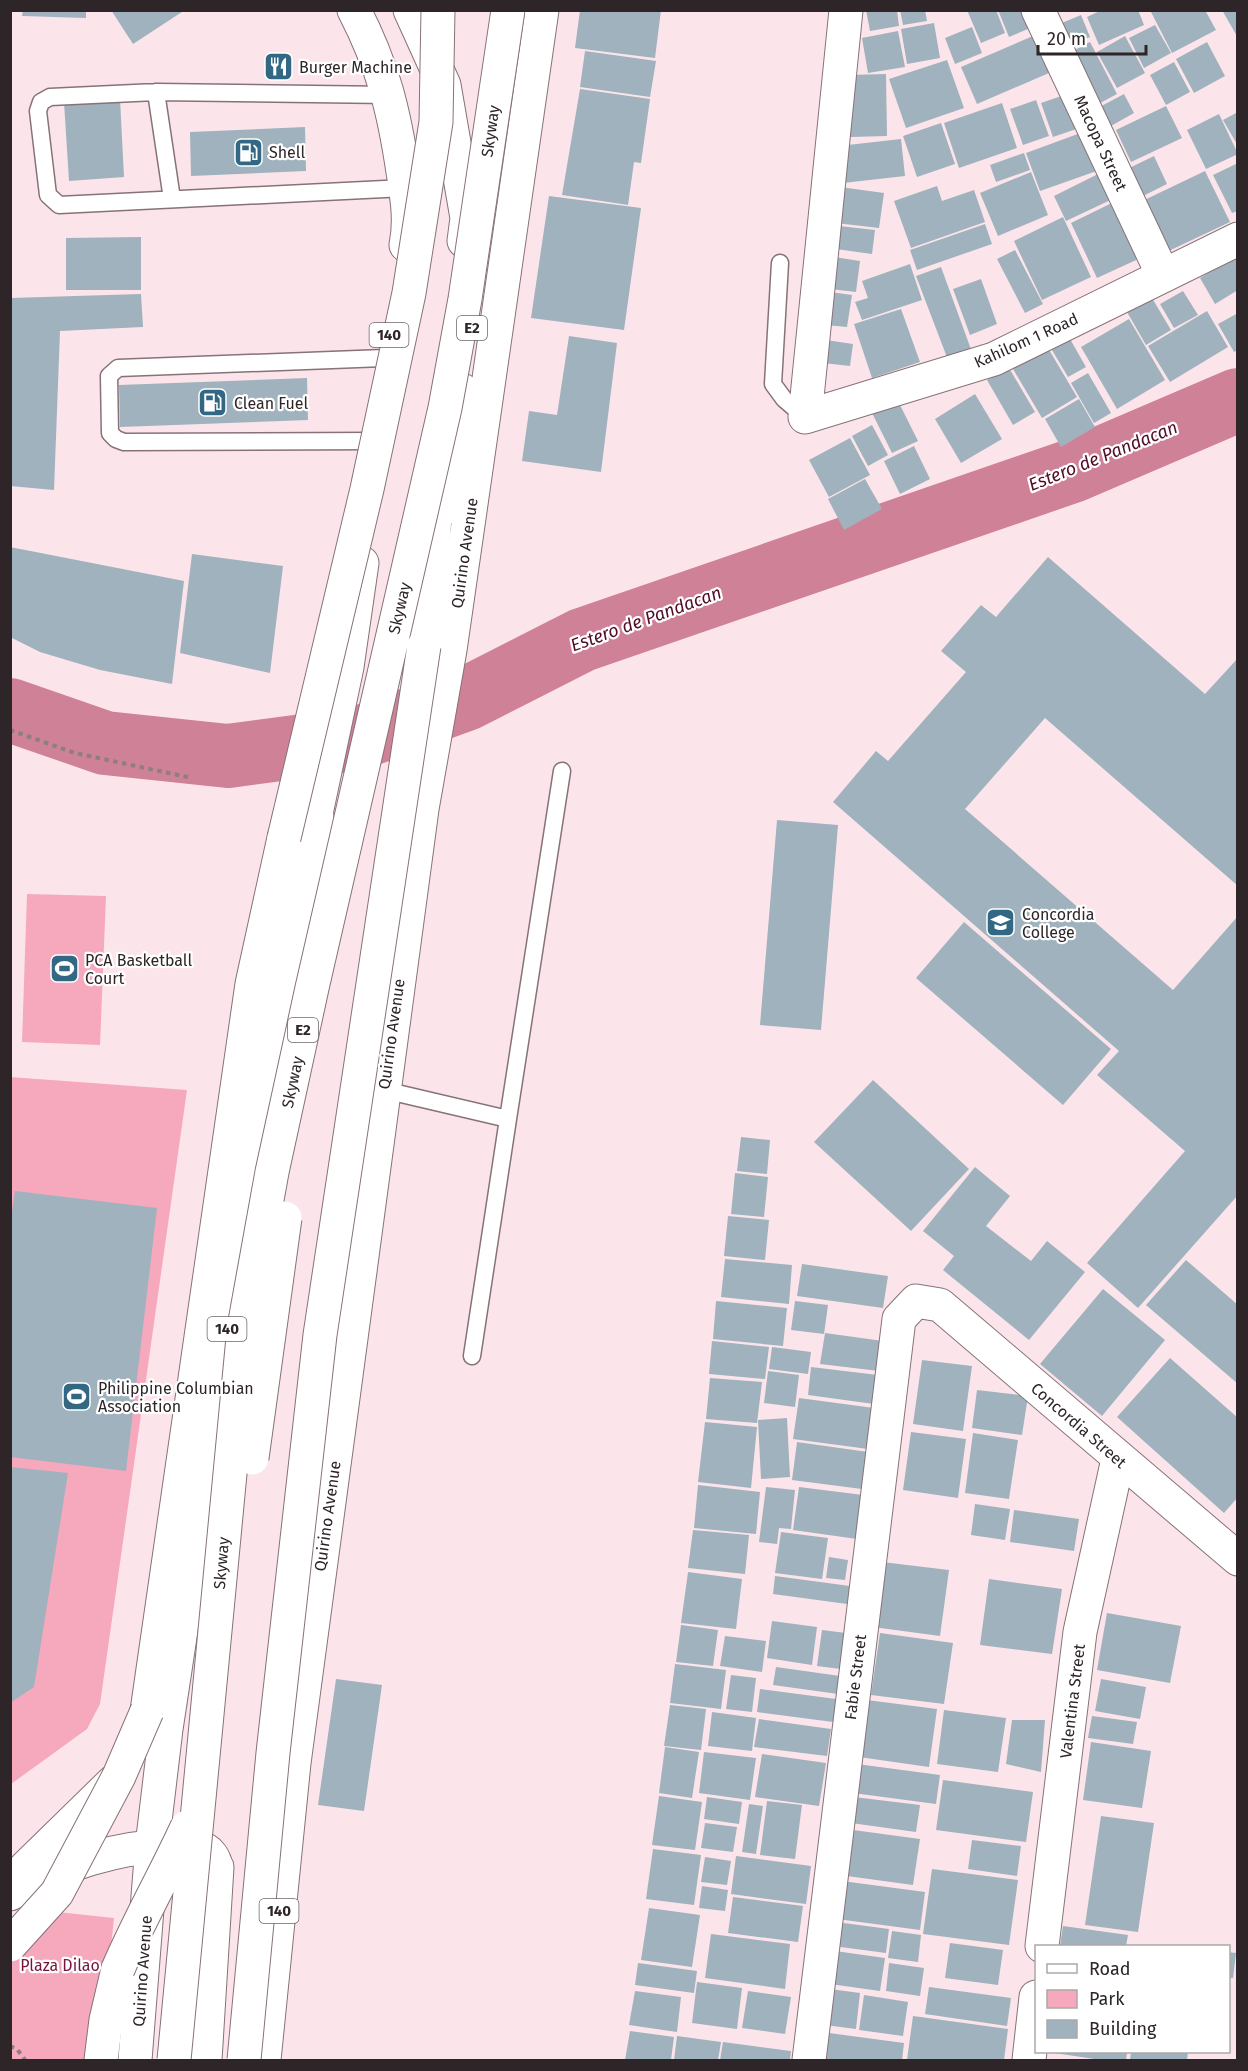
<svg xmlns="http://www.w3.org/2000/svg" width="1248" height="2071" font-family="'Fira Sans',sans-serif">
  <rect width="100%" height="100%" fill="#fce5ea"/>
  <!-- green -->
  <path fill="#f6a8bd" d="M27,894L106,896L100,1045L22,1042Z
    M10,1077L187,1090L100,1704L87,1729L11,1784Z
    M48,1911L114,1918L99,2060H11V1939Z"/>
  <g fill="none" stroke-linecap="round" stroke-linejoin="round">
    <!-- river -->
    <path stroke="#cf8197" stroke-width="64" d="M10,710L105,743L228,756L356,739L466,699L582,640L1072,471L1238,400"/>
  </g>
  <!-- building -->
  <path fill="#9fb2bd" d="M23,10H86V18L22,16Z
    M111,10H185L133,44Z
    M580,10H661L655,58L575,48Z
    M866,10H897L899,26L870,31Z
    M900,10H925L927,21L903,25Z
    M967,10H996L1005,33L981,43Z
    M998,10H1037L1042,23L1009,37Z
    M1102,10H1138L1144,25L1099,45L1087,17Z
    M1150,10H1205L1216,30L1172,53Z
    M1222,10H1238V38Z
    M1081,15L1090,37L1059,50L1050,28Z
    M934,23L940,58L907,64L901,29Z
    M1155,25L1171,53L1144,68L1129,38Z
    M972,27L982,53L955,64L945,38Z
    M898,31L905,67L868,73L862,38Z
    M1040,33L1056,70L977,104L961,67Z
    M1125,36L1145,73L1117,88L1097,52Z
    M1090,42L1117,94L1089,109L1061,57Z
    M1207,42L1225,76L1194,93L1176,59Z
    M585,51L656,61L650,97L580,87Z
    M947,60L964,108L906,128L889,79Z
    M1174,62L1190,92L1166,105L1150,75Z
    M886,74L887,136L851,137L849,75Z
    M580,89L650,99L641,163L634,162L628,205L562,195Z
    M1073,92L1085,126L1053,137L1041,103Z
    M1124,94L1134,113L1102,131L1092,111Z
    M120,99L124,177L69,181L64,102Z
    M1036,100L1049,136L1023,145L1010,109Z
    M1002,103L1017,148L959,168L944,123Z
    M1166,106L1182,138L1131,162L1116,130Z
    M1238,112V146L1223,120Z
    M1219,114L1238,154L1206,169L1187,130Z
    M941,123L955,164L917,177L903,136Z
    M305,127L306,171L191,176L190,132Z
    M1094,128L1108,167L1040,191L1026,153Z
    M901,139L905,176L843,183L839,146Z
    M1024,153L1030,170L996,182L990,165Z
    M1154,156L1167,184L1133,201L1119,173Z
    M1238,163V211L1232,213L1213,175Z
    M1106,170L1119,196L1066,221L1054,196Z
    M1205,171L1230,222L1158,256L1134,205Z
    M1031,172L1048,215L998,236L980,193Z
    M937,186L942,201L974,190L985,222L911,248L894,201Z
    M840,187L884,193L879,228L836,223Z
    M549,196L641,208L624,330L531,318Z
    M1120,199L1147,255L1097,278L1071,223Z
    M1063,217L1091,277L1042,300L1014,241Z
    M985,224L992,244L917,270L910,250Z
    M839,226L875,230L872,254L836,249Z
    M141,237V290H66V238Z
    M1015,250L1043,304L1025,313L997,259Z
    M1238,255V290L1215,304L1200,278Z
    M834,257L860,261L856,292L830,289Z
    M910,264L922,300L862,320L855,302L868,298L862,281Z
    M941,267L972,352L948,360L916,276Z
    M981,279L997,324L970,335L953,289Z
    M1183,291L1198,315L1174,328L1160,304Z
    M830,292L852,295L847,327L826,325Z
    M141,294L143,327L60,331L54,490L10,486V298Z
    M1152,298L1171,330L1146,345L1127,312Z
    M901,309L920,362L872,378L854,324Z
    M1207,311L1228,347L1170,382L1148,346Z
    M1238,313V350L1234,352L1218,324Z
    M1129,319L1165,380L1117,409L1081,347Z
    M569,336L617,343L601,472L522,461L529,411L557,415Z
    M1070,339L1086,367L1068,377L1052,350Z
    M826,340L853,344L850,366L823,363Z
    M1048,348L1077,397L1042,418L1013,369Z
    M1009,368L1035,412L1013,425L987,380Z
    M1088,373L1111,413L1094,423L1071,383Z
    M307,378L308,420L120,427L119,385Z
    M975,394L1002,439L961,463L935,419Z
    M1079,399L1095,427L1061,447L1045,419Z
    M898,401L918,441L892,453L872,413Z
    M872,425L888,455L868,466L852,436Z
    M850,438L870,475L829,497L809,460Z
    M914,446L930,479L900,494L884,461Z
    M865,479L882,509L844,530L828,499Z
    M10,547L184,581L172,684L100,670L40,652L10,637Z
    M192,554L283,566L270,673L180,653Z
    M1048,557L1205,694L1238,658V886L1045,718L965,809L1173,990L1238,916V1195L1138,1308L1087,1263L1185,1151L1097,1075L1119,1051L833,802L876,751L888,761L966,672L941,651L981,605L996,617Z
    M777,820L838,825L821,1030L760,1025Z
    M964,922L1111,1049L1063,1105L916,978Z
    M873,1080L969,1169L911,1231L814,1142Z
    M741,1137L770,1140L767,1174L737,1171Z
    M975,1167L1010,1196L986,1226L1031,1261L1047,1241L1085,1272L1029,1340L943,1270L954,1256L923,1231Z
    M735,1173L768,1177L764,1217L731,1214Z
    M15,1191L157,1208L126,1471L10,1457V1225Z
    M728,1216L769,1220L765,1260L724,1256Z
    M725,1259L792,1265L789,1304L721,1297Z
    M1186,1260L1238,1305V1384L1146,1305Z
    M802,1264L888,1276L883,1308L797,1296Z
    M1103,1289L1165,1340L1102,1416L1040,1364Z
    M716,1301L787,1308L783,1346L713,1339Z
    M795,1301L828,1305L824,1334L791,1330Z
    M825,1333L883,1341L879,1371L820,1364Z
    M712,1341L769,1347L765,1379L709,1374Z
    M772,1347L811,1352L808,1374L769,1369Z
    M1170,1358L1238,1418V1497L1224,1513L1117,1417Z
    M922,1360L972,1366L963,1431L913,1424Z
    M811,1367L878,1375L874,1404L808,1395Z
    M768,1371L799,1375L795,1407L764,1403Z
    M710,1378L762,1382L757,1423L706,1419Z
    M977,1390L1028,1396L1022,1435L972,1428Z
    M799,1398L874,1408L868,1449L793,1439Z
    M787,1418L790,1477L761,1479L758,1420Z
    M705,1422L757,1427L751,1488L698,1482Z
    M911,1432L966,1439L958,1498L903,1490Z
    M973,1433L1018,1440L1009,1499L965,1493Z
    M797,1442L868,1452L862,1489L792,1480Z
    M10,1467L68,1473L34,1687L10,1703Z
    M698,1485L760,1492L756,1534L694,1528Z
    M766,1487L795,1490L791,1529L779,1528L777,1544L759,1542Z
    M799,1487L863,1495L857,1539L793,1530Z
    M975,1504L1010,1509L1005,1540L971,1535Z
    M1014,1510L1079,1519L1074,1551L1010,1542Z
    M693,1530L749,1535L745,1574L688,1568Z
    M781,1532L828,1538L822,1579L775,1573Z
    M829,1557L848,1560L845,1580L826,1578Z
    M882,1562L949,1570L940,1636L873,1627Z
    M688,1572L742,1579L736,1629L681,1623Z
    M775,1576L850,1586L847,1604L773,1594Z
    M989,1579L1062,1589L1052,1654L980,1645Z
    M1107,1613L1181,1626L1170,1683L1097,1670Z
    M772,1621L817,1627L812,1665L767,1658Z
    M681,1625L718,1630L713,1666L676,1662Z
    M822,1630L846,1633L841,1669L817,1666Z
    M880,1633L953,1643L944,1704L871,1695Z
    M725,1636L766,1641L762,1672L720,1666Z
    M675,1664L726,1670L721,1709L670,1703Z
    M776,1667L840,1676L838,1694L773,1685Z
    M731,1675L756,1678L752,1712L726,1709Z
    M336,1679L382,1685L364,1811L318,1805Z
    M1101,1679L1146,1687L1140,1719L1095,1711Z
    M760,1689L836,1699L833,1722L757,1712Z
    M867,1700L937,1709L929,1767L859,1757Z
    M670,1705L706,1709L701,1750L664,1746Z
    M944,1710L1006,1718L998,1772L937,1764Z
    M712,1712L756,1718L752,1751L708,1746Z
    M1092,1716L1137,1722L1133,1744L1088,1738Z
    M759,1719L831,1729L827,1756L754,1747Z
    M1012,1720H1045L1041,1772L1006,1764Z
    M1091,1742L1151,1751L1142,1808L1083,1800Z
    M665,1747L699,1752L692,1798L659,1793Z
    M704,1752L756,1758L750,1800L699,1793Z
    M762,1754L826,1763L819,1806L755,1797Z
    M857,1764L940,1775L936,1804L853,1793Z
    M943,1780L1033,1792L1026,1842L936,1830Z
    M659,1796L702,1802L695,1850L652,1845Z
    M707,1797L742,1802L739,1824L704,1819Z
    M854,1797L920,1805L916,1832L851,1823Z
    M767,1801L802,1805L795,1859L760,1855Z
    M749,1804L763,1806L756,1854L742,1852Z
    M1101,1816L1154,1823L1138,1932L1085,1925Z
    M705,1823L737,1827L733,1852L701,1848Z
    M853,1830L920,1839L913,1885L847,1876Z
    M972,1840L1021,1846L1017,1876L968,1869Z
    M653,1849L701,1855L694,1905L646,1899Z
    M736,1856L811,1866L806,1904L731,1894Z
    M705,1857L731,1861L727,1885L701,1882Z
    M932,1869L1018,1880L1009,1945L923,1934Z
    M842,1881L925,1892L920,1930L837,1919Z
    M702,1886L728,1890L725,1911L699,1908Z
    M733,1897L803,1906L798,1942L728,1933Z
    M649,1908L700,1915L692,1967L641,1960Z
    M836,1922L889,1929L886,1953L833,1946Z
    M1063,1926L1128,1935L1126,1946H1060Z
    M892,1931L921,1935L918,1962L888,1958Z
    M711,1934L790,1944L785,1989L705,1978Z
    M950,1943L1003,1950L998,1985L945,1978Z
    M835,1951L885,1958L880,1991L830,1984Z
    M1228,1952L1236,1953L1233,1978H1228Z
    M638,1963L697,1971L694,1993L635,1985Z
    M889,1963L924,1968L920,1996L886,1991Z
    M697,1982L742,1988L737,2029L692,2023Z
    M929,1987L1011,1998L1007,2026L925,2014Z
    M830,1989L860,1993L856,2029L825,2025Z
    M635,1991L681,1997L677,2032L629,2025Z
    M748,1991L791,1997L785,2034L742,2028Z
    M864,1995L908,2002L903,2036L859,2030Z
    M913,2016L1008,2029L1004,2060H907Z
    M630,2031L674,2037L671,2060H625Z
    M829,2033L904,2043L902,2060L825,2059Z
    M677,2036L721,2042L718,2060H674Z
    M723,2042L791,2051L790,2060H720Z
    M1048,2052H1127L1126,2060H1101Z
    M1131,2052H1188L1187,2060H1130Z"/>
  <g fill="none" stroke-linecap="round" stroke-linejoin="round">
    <defs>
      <path id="lane" d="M156,92L172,199
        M390,95L156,92L50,97L41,102L38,111L48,195L59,205L405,188
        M780,263L773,384L784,399L805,417
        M379,441L124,442L116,439L110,433L109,376L118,368L384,358
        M384,1090L508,1119L562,771
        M472,1356L508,1119"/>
      <path id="street" d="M846,10L805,417L994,359L1238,239
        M1038,10L1163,275
        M1042,1946L1080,1632L1118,1459
        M809,2060L899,1319L916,1301L940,1305L1238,1559
        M1029,2060L1036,1997"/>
      <path id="primary" d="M354,10C383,66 394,111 403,172C407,198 411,220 406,245
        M10,1894C60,1865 119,1845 177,1846C188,1846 204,1845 211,1855C214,1858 215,1864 217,1867L205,2060
        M135,2060L152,1846L166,1729L277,998L347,667L362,563
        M264,2060L294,1763L422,809L450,650L542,10"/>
      <path id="highway" d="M410,10L444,85L467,218L464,241
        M445,508L462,390
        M424,646L438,483
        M313,949L317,816
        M147,1711L252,984L284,838
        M10,1885L27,1866L113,1782
        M101,2060L106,2020L118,1969"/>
    </defs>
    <!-- lane casing -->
    <use href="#lane" stroke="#867277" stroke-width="19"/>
    <!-- street casing -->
    <use href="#street" stroke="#867277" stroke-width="35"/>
    <!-- primary casing -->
    <use href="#primary" stroke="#867277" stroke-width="35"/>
    <!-- highway casing -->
    <use href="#highway" stroke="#867277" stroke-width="35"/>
    <!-- path -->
    <path stroke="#8d7e81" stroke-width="4" stroke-dasharray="4.5 4.5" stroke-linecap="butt" d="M10,730L75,753L192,778
      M10,2046L17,2049L25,2060"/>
    <!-- lane -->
    <use href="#lane" stroke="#fff" stroke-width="16"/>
    <!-- street -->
    <use href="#street" stroke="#fff" stroke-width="33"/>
    <!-- primary -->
    <use href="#primary" stroke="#fff" stroke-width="33"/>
    <!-- highway -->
    <use href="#highway" stroke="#fff" stroke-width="33"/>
    <defs>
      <path id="highway-bridge" d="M284,838L367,489L409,293L436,122L438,10
        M252,1458L285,1218
        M10,1945L57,1893L119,1776L147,1711
        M118,1969C139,1920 165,1875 187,1827
        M174,2060L244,1327L272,1172L312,988L445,408L465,299L508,10
        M244,2060L273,1753L320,1335L424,646"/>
    </defs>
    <!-- highway-bridge casing -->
    <use href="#highway-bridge" stroke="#867277" stroke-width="35" stroke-linecap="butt"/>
    <!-- highway-bridge -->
    <use href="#highway-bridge" stroke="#fff" stroke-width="33"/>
  </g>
  <!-- icons -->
  <defs>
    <symbol id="restaurant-square" viewBox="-11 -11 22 22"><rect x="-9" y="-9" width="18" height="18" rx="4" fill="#336884" stroke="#fff"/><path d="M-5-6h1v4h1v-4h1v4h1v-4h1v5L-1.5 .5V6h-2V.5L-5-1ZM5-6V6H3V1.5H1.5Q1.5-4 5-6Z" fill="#fff"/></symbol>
    <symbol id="fuel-square" viewBox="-11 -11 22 22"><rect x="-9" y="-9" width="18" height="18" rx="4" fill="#336884" stroke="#fff"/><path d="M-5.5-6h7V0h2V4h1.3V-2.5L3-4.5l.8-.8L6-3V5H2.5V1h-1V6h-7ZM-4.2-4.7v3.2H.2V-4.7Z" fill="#fff"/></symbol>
    <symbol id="university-square" viewBox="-11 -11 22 22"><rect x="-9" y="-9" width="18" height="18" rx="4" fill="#336884" stroke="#fff"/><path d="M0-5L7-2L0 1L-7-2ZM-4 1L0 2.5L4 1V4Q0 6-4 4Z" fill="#fff"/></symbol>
    <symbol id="stadium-square" viewBox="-11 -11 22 22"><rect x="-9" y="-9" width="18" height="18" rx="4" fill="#336884" stroke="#fff"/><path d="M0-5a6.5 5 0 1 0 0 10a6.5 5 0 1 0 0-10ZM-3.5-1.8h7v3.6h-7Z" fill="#fff"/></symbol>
  </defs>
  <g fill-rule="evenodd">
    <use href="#restaurant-square" x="262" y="50" width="33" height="33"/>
    <use href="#fuel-square" x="232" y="136" width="33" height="33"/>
    <use href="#fuel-square" x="196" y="386" width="33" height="33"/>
    <use href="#university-square" x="984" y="906" width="33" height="33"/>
    <use href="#stadium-square" x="48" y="952" width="33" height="33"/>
    <use href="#stadium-square" x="60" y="1380" width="33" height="33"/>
  </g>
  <g text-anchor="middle" stroke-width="4.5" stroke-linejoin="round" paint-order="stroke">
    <!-- shield labels -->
    <g fill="#fff" stroke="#6c6668" stroke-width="1.5">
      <rect x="457" y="316" width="30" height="24" rx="4.5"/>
      <rect x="369.5" y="323" width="39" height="24" rx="4.5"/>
      <rect x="288" y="1018" width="30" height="24" rx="4.5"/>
      <rect x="207.5" y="1317" width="39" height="24" rx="4.5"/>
      <rect x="259.5" y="1899" width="39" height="24" rx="4.5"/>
    </g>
    <g font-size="15" font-weight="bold" fill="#2d2527">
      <text x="472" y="333">E2</text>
      <text x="389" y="340">140</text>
      <text x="303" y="1035">E2</text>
      <text x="227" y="1334">140</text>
      <text x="279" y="1916">140</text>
    </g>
    <!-- poi labels -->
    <g font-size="16" fill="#2d2527" stroke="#fff" text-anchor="start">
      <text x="299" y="73">Burger Machine</text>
      <text x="269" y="158">Shell</text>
      <text x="234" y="409">Clean Fuel</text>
      <text x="1022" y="920">Concordia<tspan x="1022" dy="18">College</tspan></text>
      <text x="85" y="966">PCA Basketball<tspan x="85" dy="18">Court</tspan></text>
      <text x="98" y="1394">Philippine Columbian<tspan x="98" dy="18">Association</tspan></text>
    </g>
    <!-- street labels -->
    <g font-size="16" fill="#2d2527" stroke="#fff">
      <text transform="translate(490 131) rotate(-82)" y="6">Skyway</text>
      <text transform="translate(1101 143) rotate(65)" y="6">Macopa Street</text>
      <text transform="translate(1026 340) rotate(-24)" y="6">Kahilom 1 Road</text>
      <text transform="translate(464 553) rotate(-82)" y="6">Quirino Avenue</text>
      <text transform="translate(399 608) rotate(-77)" y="6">Skyway</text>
      <text transform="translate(391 1034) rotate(-82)" y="6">Quirino Avenue</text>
      <text transform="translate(292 1082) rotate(-78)" y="6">Skyway</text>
      <text transform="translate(1079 1425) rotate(41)" y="6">Concordia Street</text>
      <text transform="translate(327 1516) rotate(-82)" y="6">Quirino Avenue</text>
      <text transform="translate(221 1563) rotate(-85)" y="6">Skyway</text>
      <text transform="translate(855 1677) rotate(-83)" y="6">Fabie Street</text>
      <text transform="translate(1072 1701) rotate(-83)" y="6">Valentina Street</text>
      <text transform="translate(142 1971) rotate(-86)" y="6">Quirino Avenue</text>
    </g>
    <!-- park labels -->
    <g font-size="16" fill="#73163c" stroke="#fff">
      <text x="60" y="1971">Plaza Dilao</text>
    </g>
    <!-- water labels -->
    <g font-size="18" font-style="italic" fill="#520c29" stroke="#fff">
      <text transform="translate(1103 456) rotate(-22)" y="6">Estero de Pandacan</text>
      <text transform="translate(646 619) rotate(-20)" y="6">Estero de Pandacan</text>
    </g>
  </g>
  <!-- border -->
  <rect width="1248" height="2071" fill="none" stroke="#2d2527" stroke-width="24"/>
  <!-- legend -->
  <rect x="1035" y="1945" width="195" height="108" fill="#ffffff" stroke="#aba8a9" stroke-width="1.5"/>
  <rect x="1047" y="1964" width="30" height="9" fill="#ffffff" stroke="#aba8a9" stroke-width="1.5"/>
  <text x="1089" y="1975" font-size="18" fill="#2d2527">Road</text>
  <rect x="1047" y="1990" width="30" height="18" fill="#f6a8bd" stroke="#aba8a9" stroke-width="1.5"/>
  <text x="1089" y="2005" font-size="18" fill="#2d2527">Park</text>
  <rect x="1047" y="2020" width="30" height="18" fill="#9fb2bd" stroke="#aba8a9" stroke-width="1.5"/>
  <text x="1089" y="2035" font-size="18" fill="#2d2527">Building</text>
  <!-- scale -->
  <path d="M1038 45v9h108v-9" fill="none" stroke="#2d2527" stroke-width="3"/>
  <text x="1047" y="45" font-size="18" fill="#2d2527" stroke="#ffffff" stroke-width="4.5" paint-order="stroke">20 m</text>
</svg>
